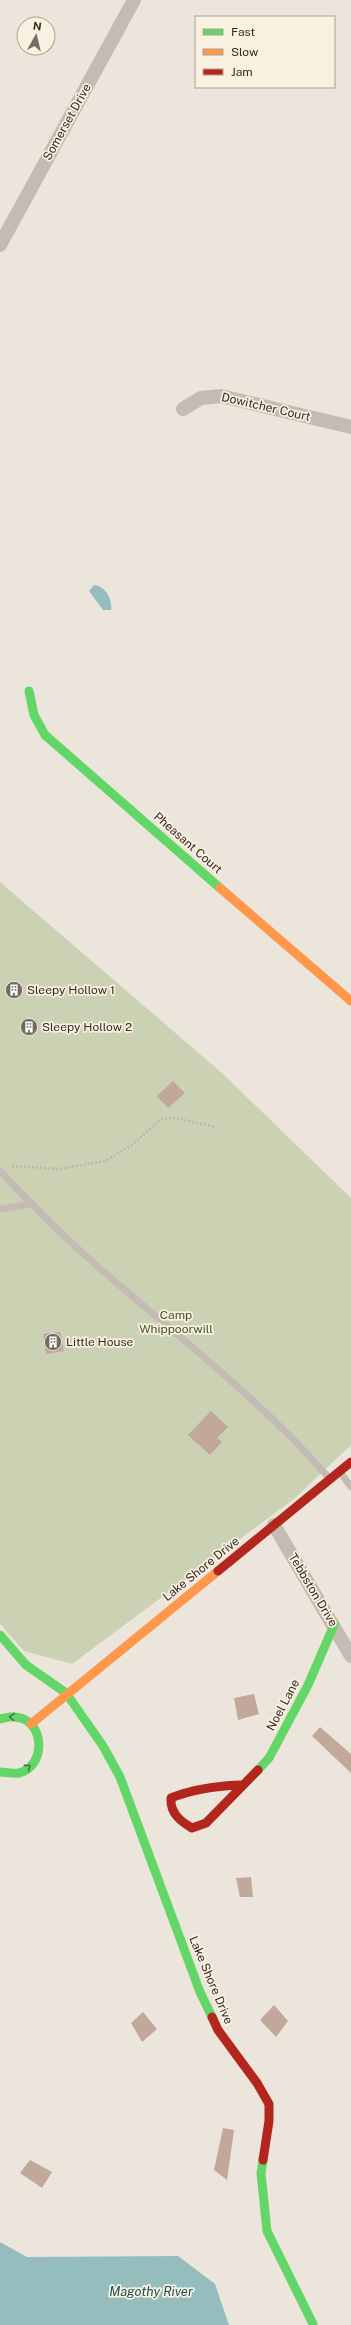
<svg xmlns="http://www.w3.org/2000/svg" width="351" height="2325" font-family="'Public Sans',sans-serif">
  <rect width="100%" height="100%" fill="#ece5db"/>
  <!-- green -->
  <path fill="#cbd2b3" d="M0,882L223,1074L351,1198V1445L295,1498L72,1664L24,1651L0,1624Z"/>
  <!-- water -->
  <path fill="#96bdbe" d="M94,585C106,586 113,601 111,610H103L89,591Z
    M0,2242L27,2257L178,2256L215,2284L229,2325H0Z"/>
  <!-- building -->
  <path fill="#c1a89b" d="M24,1018L37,1021L34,1035L21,1032Z
    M173,1081L185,1093L168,1108L157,1096Z
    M60,1332L64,1351L46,1354L43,1334Z
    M211,1411L228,1427L217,1438L222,1442L210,1455L188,1435Z
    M254,1694L259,1714L238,1720L234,1698Z
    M320,1727L351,1754V1773L312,1736Z
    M251,1877L253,1897H240L236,1878Z
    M274,2005L288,2021L276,2037L260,2020Z
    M143,2012L157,2029L142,2042L131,2023Z
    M223,2128L234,2130L227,2180L214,2170Z
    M30,2160L52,2172L42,2188L20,2173Z"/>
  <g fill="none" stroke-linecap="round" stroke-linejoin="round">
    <!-- path -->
    <path stroke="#bdb5ad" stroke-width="2.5" stroke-dasharray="2 2" stroke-linecap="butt" d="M12,1166L60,1169L105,1161L132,1145L161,1119L176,1118L215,1127"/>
    <!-- lane -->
    <path stroke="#c4bcb4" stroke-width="7" d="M0,1171C33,1206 67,1241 104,1272C181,1339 262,1401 330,1479
      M0,1209L31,1204
      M340,1472L351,1487"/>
    <!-- street -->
    <path stroke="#c4bcb4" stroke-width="14" d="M0,245L134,0
      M183,409L201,398L221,396L351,427
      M274,1525L351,1656"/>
    <!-- fast -->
    <path stroke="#63d668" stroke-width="9" d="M29,691L34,715L45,735L220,888
      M0,1635L26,1665L66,1693L103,1746L120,1777L200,1992L212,2017
      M0,1719C5,1718 11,1716 15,1717C45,1719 47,1766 19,1773C13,1774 6,1772 0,1772
      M258,1770L269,1758L308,1685L334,1625
      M263,2160L261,2173L267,2231L313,2324"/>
    <!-- slow -->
    <path stroke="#ff974d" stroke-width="9" d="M220,888L351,1001
      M31,1724L218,1571"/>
    <!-- jam -->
    <path stroke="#b3261e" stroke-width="9" d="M218,1571L351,1462
      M240,1785C216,1786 193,1789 171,1798C170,1813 180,1821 192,1828L206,1823L258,1770
      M212,2017L218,2030L257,2083L269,2104V2121L263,2160"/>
  </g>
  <!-- one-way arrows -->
  <defs><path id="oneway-chevron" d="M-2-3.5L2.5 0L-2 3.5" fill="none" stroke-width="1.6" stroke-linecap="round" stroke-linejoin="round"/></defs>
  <g stroke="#497743">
    <use href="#oneway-chevron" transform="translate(12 1717) rotate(-177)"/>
    <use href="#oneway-chevron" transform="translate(28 1767) rotate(-37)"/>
  </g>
  <!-- icons -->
  <defs>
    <symbol id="building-disc" viewBox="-11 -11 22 22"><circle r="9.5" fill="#746b64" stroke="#faf0e0"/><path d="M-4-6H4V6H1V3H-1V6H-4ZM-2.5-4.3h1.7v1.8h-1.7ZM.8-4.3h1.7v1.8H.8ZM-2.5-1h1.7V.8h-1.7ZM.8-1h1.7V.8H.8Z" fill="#fff"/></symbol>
  </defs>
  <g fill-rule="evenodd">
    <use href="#building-disc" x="4" y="980" width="20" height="20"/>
    <use href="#building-disc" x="19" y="1017" width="20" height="20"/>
    <use href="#building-disc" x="43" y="1332" width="20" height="20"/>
  </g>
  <g text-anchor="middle" stroke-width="3.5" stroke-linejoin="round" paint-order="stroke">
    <!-- street labels -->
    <g font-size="12" fill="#342a24" stroke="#faf0e0">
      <text transform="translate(67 122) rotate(-61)" y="4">Somerset Drive</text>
      <text transform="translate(266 407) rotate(13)" y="4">Dowitcher Court</text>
      <text transform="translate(188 843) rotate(41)" y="4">Pheasant Court</text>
      <text transform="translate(201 1569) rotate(-39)" y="4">Lake Shore Drive</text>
      <text transform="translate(313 1590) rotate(59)" y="4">Tebbston Drive</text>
      <text transform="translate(283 1705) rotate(-62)" y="4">Noel Lane</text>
      <text transform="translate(211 1980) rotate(67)" y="4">Lake Shore Drive</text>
    </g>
    <!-- poi labels -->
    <g font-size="12" fill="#342a24" stroke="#faf0e0" text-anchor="start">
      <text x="27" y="994">Sleepy Hollow 1</text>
      <text x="42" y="1031">Sleepy Hollow 2</text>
      <text x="66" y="1346">Little House</text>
    </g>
    <!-- park labels -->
    <g font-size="12" fill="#415425" stroke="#faf0e0">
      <text x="176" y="1319">Camp<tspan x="176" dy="14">Whippoorwill</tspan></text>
    </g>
    <!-- water labels -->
    <g font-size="13" font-style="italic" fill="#165159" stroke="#faf0e0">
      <text x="151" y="2296">Magothy River</text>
    </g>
  </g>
  <!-- legend -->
  <rect x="195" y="16" width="140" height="72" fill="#faf0e0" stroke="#aba195"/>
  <rect x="203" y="29" width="20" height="6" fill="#63d668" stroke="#aba195"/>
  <text x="231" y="36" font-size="12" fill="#342a24">Fast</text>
  <rect x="203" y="49" width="20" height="6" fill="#ff974d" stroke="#aba195"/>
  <text x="231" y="56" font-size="12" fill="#342a24">Slow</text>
  <rect x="203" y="69" width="20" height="6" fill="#b3261e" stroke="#aba195"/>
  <text x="231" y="76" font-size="12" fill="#342a24">Jam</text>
  <!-- north arrow -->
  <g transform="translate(36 36) rotate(8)"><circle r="19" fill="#faf0e0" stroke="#aba195"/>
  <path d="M0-3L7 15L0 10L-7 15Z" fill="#746b64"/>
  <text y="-6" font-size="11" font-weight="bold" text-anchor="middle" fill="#342a24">N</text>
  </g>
</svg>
